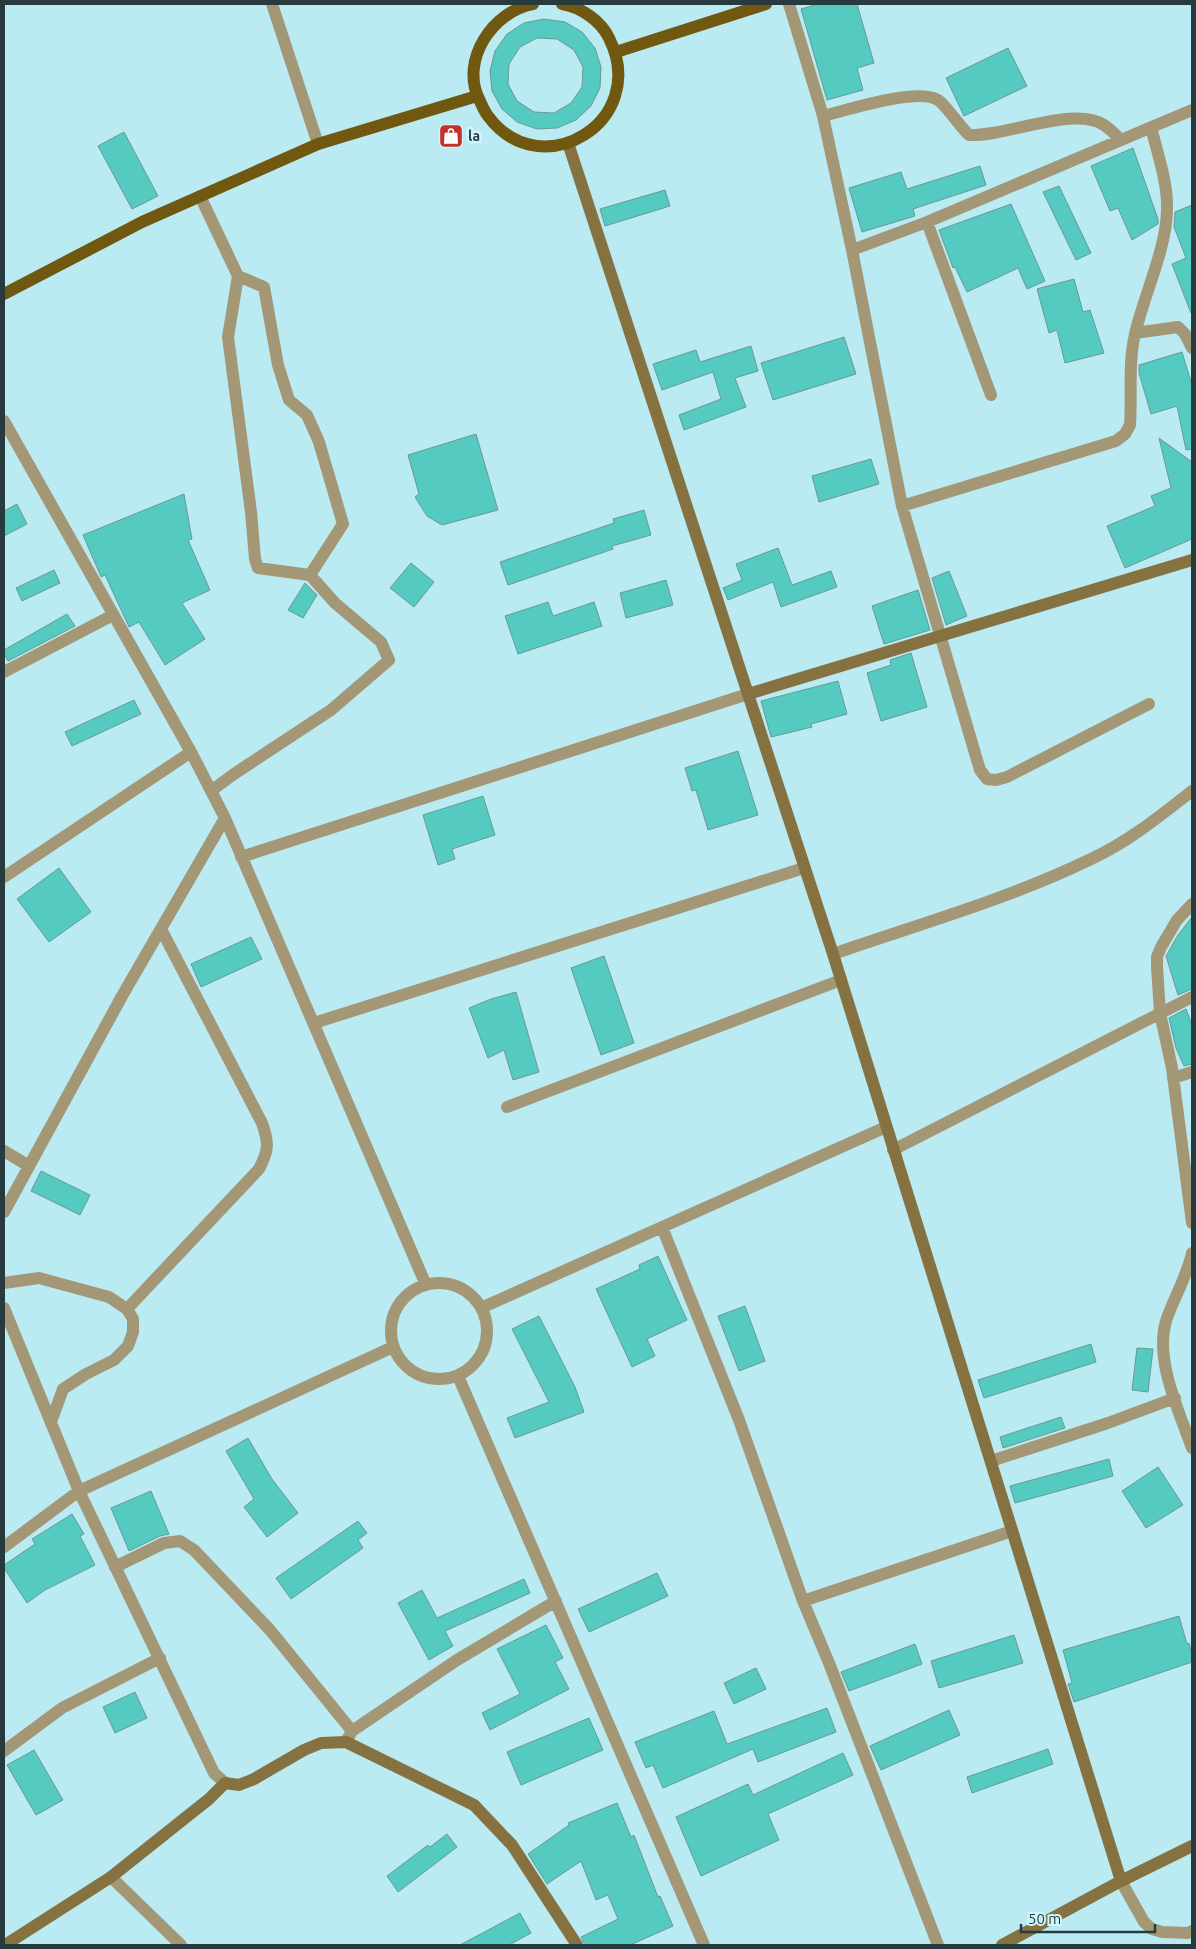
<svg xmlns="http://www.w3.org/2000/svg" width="1196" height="1949" font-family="Ubuntu,sans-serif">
  <rect width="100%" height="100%" fill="#baebf3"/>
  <!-- building -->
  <path fill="#54cac1" stroke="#6a9994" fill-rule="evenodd" d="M818,4H857L874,63L857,68L863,90L827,100L801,9Z
    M544,19L565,22L582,32L595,48L601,67L600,88L591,106L576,120L557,128L537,129L517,122L502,109L492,91L490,71L495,51L507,34L524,23ZM537,38L557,39L574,50L583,67L582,87L571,103L554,113L534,112L517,101L508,84L509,64L520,47Z
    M1008,48L1027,86L964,116L946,78Z
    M124,132L158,196L132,209L98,146Z
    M1133,148L1158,219V224L1132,240L1118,208L1110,211L1091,166Z
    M980,166L986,185L913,209L915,216L862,232L849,188L901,172L907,189Z
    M1059,186L1091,253L1076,260L1043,192Z
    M665,190L670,206L605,226L600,209Z
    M1011,204L1045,281L1027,289L1018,268L967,292L955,267L953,268L939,230Z
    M1192,205V312L1191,313L1172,264L1186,258L1174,227L1175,212Z
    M1074,279L1083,312L1090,310L1104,353L1065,363L1057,330L1049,333L1037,289Z
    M844,337L856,374L773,400L761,363Z
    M751,346L758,371L735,378L746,407L684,430L679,415L721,399L713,372L662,390L653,364L696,350L700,362Z
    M1182,352L1192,385V449L1186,450L1177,406L1151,414L1139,373V365Z
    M476,434L498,510L442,525L427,516L415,497L419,494L408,455Z
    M1159,438L1192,462V539L1125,568L1107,526L1155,506L1151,496L1171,488Z
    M871,459L879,484L819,502L812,476Z
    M184,494L192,539L188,540L210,590L182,603L205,639L165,665L139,622L129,627L105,575L101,577L99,572L83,535Z
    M17,504L27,524L4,536V511Z
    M644,510L651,535L612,546L613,549L508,585L500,562L614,523L613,519Z
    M778,548L792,585L831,571L837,587L781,607L773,582L728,600L723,588L742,580L736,564Z
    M411,563L434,582L414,607L390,588Z
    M54,570L60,583L22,601L16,588Z
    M949,571L967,616L946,625L932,578Z
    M666,580L673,605L626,618L620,593Z
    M305,583L317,595L303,618L288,610Z
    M918,590L930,630L884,644L872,606Z
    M548,602L553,616L594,602L602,626L518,654L505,616Z
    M67,614L75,626L8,661L4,654V650Z
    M911,653L927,707L881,721L867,673L891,665L890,660Z
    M838,681L847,714L811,724L812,727L771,737L761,701Z
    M134,700L141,714L72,746L65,732Z
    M738,751L758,815L708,830L696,790L692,791L685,768Z
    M483,796L495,835L452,849L455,859L438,865L423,815Z
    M59,868L91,912L49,942L17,899Z
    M1192,917V989L1178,995L1166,956L1178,935Z
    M251,937L262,959L201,987L191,964Z
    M604,956L634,1043L601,1055L571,968Z
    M516,992L539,1072L513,1080L504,1050L488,1058L469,1008L491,999Z
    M1186,1009L1192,1025V1064L1184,1066L1176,1048L1169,1018Z
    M41,1171L90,1195L80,1215L31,1191Z
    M658,1256L687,1320L647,1339L655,1356L632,1367L596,1289L640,1269L639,1265Z
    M745,1306L765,1361L739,1371L718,1316Z
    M539,1316L575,1387L584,1412L515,1438L507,1418L549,1402L512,1329Z
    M1091,1344L1096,1362L984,1398L978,1380Z
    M1137,1348L1153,1349L1148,1392L1132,1390Z
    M1061,1417L1065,1428L1003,1448L1000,1437Z
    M248,1438L272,1479L298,1513L267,1537L244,1507L254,1499L226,1451Z
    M1109,1459L1113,1476L1015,1503L1010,1486Z
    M1158,1467L1183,1505L1146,1528L1122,1491Z
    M151,1491L169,1534L160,1536L129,1551L111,1508Z
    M72,1514L84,1534L80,1536L95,1565L45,1590L27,1603L4,1568V1565L35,1544L32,1539Z
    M358,1521L367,1533L358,1540L363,1548L291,1599L276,1578Z
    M657,1573L668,1596L589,1632L578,1609Z
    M524,1579L530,1593L445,1631L453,1646L429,1660L398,1603L422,1590L437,1618Z
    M1179,1616L1187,1644L1189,1643L1192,1655V1662L1074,1702L1068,1684L1072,1683L1063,1650Z
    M546,1625L563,1658L555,1662L569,1689L490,1730L482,1713L520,1694L497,1649Z
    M1014,1635L1023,1663L939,1688L931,1661Z
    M915,1644L922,1664L849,1691L841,1672Z
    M756,1668L766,1689L734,1704L724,1683Z
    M135,1692L147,1718L115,1733L103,1707Z
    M827,1708L836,1732L758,1762L753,1749L663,1788L653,1765L646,1768L635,1742L714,1711L727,1744Z
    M949,1710L960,1735L881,1770L870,1746Z
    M589,1718L603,1750L521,1785L507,1752Z
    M1048,1749L1053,1764L972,1793L967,1777Z
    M34,1750L63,1800L36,1815L7,1765Z
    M843,1753L853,1775L768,1814L779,1840L701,1876L676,1817L748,1784L753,1795Z
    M617,1803L631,1837L634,1835L658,1897L660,1896L673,1926L630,1945H585L581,1937L618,1919L608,1895L596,1900L581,1861L547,1884L528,1854L569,1825L568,1823Z
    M447,1834L457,1847L398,1892L387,1876L428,1845L430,1847Z
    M520,1913L531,1933L509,1945H460Z"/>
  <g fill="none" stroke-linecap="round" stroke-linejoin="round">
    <!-- street -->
    <path stroke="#a49776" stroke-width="12" d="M272,4L318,144
      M789,4L823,116L852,250L902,506L980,770L987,779L996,780L1007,777L1149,704
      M823,116C847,110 918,87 938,100C946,105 960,127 969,135C1006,137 1075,105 1104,125C1110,129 1116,135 1121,140
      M200,196L238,276L228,337L251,512L255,559L258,568L310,575L335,603L381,642L389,660L331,710L234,774L211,791
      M927,222L991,395
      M852,250L927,222L1192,110
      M238,276L264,287L278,365L289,400L307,415L319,442L343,524L310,575
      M1135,333L1178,327L1185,334L1192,348
      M4,421L191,752L225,818L426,1285
      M902,506L1116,441L1125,434L1130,425C1132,395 1128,364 1135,334C1144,295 1167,247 1167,209C1168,183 1157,152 1151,127
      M4,672L113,615
      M241,857L748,694
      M4,877L191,752
      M1192,904L1177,920L1161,947L1157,957V967L1160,1013L1172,1068L1192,1223
      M833,954C919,924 1009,899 1091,859C1128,842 1160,816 1192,791
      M314,1023L804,868
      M1173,1078L1192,1072
      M507,1107L841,980
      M893,1150L1192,997
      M4,1151L29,1166
      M4,1212L122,996L225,818
      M662,1227L739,1420L803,1601L829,1663L938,1945
      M1192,1253C1187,1276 1175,1296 1167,1318C1153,1357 1179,1411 1192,1448
      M4,1283L39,1278L109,1297L127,1309L133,1319V1332L128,1346L114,1360L86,1374L63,1389L51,1422
      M391 1331a48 48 0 1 1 96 0a48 48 0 1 1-96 0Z
      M4,1308L79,1491L214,1773L225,1783
      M481,1308L886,1127
      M127,1309L259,1169C269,1150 269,1143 262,1123L161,929
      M458,1376L704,1945
      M991,1461L1108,1423L1175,1398
      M4,1547L79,1491L393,1347
      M115,1567L164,1543L180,1541L194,1550L270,1630L352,1731
      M803,1601L1012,1531
      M348,1738L352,1731L457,1660L556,1601
      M4,1751L62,1708L160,1658
      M111,1877L181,1945
      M1121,1881L1144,1922L1152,1929L1162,1932L1188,1933L1192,1931"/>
    <!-- secondary -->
    <path stroke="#867241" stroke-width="12" d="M568,143L833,954L1121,1881
      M748,694L1192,560
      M5,1945L111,1877L209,1799L225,1783L239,1785L254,1779L304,1750L321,1743L346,1742L474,1805L512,1845L577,1945
      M1002,1945L1121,1881L1192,1846"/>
    <!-- primary -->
    <path stroke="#715810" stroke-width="12" d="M533,4C493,11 460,60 479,99C482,105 484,111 488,116C540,187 651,122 609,38C601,21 581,7 562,4
      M616,52L766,4
      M4,294L142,222L318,144L477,96"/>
  </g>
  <!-- icons -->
  <defs>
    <symbol id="shop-square" viewBox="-11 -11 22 22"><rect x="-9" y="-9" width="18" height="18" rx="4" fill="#c0322a" stroke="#cff7fd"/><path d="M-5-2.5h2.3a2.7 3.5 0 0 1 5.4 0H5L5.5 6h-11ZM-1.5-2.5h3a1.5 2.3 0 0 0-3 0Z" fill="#fff"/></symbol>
  </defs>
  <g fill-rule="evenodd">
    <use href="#shop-square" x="437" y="122" width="28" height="28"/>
  </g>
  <g text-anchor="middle" stroke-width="5" stroke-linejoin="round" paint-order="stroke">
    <!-- poi labels -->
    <g font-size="14" font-weight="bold" fill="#273b3e" stroke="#cff7fd" text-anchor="start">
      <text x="468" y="141">la</text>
    </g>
  </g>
  <!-- border -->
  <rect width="1196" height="1949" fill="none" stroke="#273b3e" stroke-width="10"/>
  <!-- scale -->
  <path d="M1021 1924v8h134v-8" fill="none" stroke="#273b3e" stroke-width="2.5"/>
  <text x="1028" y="1924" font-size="15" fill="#273b3e" stroke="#cff7fd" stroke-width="4" paint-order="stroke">50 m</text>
</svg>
